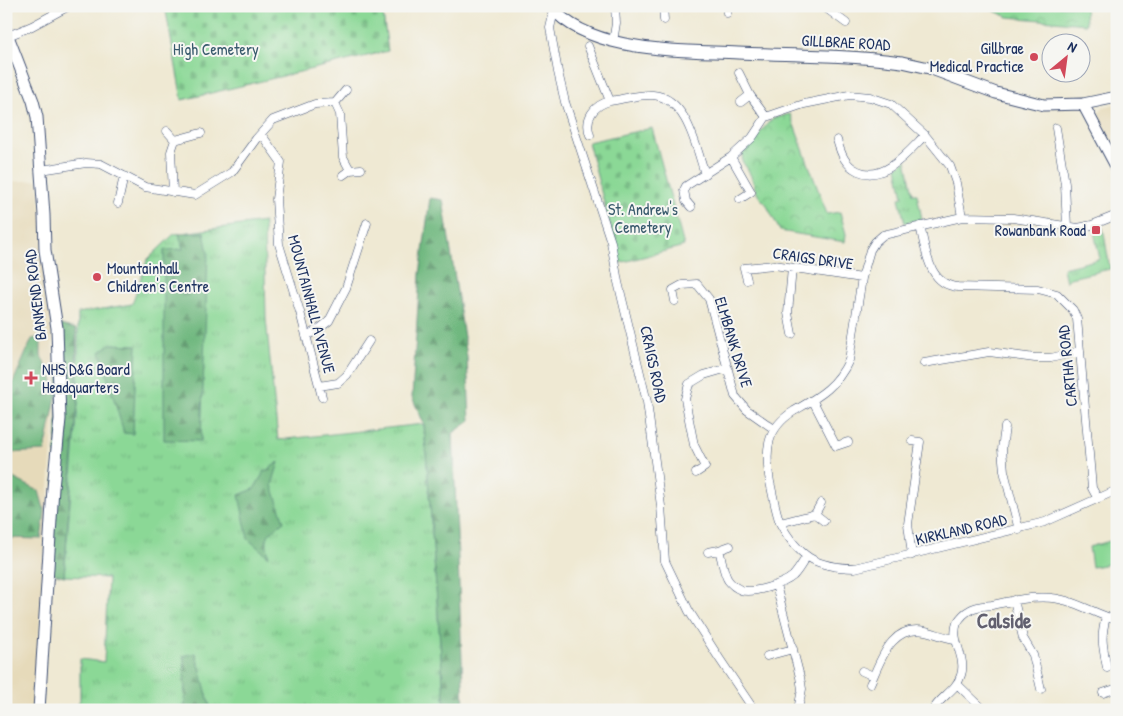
<svg xmlns="http://www.w3.org/2000/svg" width="1123" height="716" font-family="'Patrick Hand',sans-serif">
  <defs>
    <pattern id="grass-tufts" width="24" height="20" patternUnits="userSpaceOnUse" patternTransform="scale(1.25)"><rect width="24" height="20" fill="#8bd896"/><path d="M3 7l-1-3M5 7V3M7 7l1-3M15 17l-1-3M17 17v-4M19 17l1-3" fill="none" stroke="#77ba84"/></pattern>
    <pattern id="forest-firs" width="22" height="20" patternUnits="userSpaceOnUse" patternTransform="scale(1.25)"><rect width="22" height="20" fill="#70b87f"/><path d="M5 1l3.5 6h-7zM16 11l3.5 6h-7z" fill="#5b966b"/></pattern>
    <pattern id="cemetery-stones" width="16" height="16" patternUnits="userSpaceOnUse" patternTransform="scale(1.25)"><rect width="16" height="16" fill="#8bd896"/><path d="M2 7V4a2 2 0 0 1 4 0v3zM10 15v-3a2 2 0 0 1 4 0v3z" fill="#77ba84"/></pattern>
    <pattern id="park-crowns" width="20" height="18" patternUnits="userSpaceOnUse" patternTransform="scale(1.25)"><rect width="20" height="18" fill="#8bd896"/><path d="M2 6a3 3 0 1 1 6 0M12 15a3 3 0 1 1 6 0" fill="none" stroke="#77ba84"/></pattern>
  </defs>
  <rect width="100%" height="100%" fill="#f6f6f2"/>
  <filter id="ink" filterUnits="userSpaceOnUse"><feTurbulence type="fractalNoise" baseFrequency=".02" numOctaves="2"/><feDisplacementMap in="SourceGraphic" scale="10" xChannelSelector="R" yChannelSelector="G"/><feConvolveMatrix kernelMatrix="1 2 1 2 8 2 1 2 1" color-interpolation-filters="sRGB"/></filter>
  <filter id="wash" filterUnits="userSpaceOnUse"><feTurbulence type="fractalNoise" baseFrequency=".0096" numOctaves="4" result="noise"/><feDisplacementMap in="SourceGraphic" scale="20" xChannelSelector="R" yChannelSelector="G"/><feGaussianBlur stdDeviation="1.12" result="paint"/><feColorMatrix in="noise" values="0 0 0 0 0 0 0 0 0 0 0 0 0 0 0 0 0 1.4 0 .05"/><feComposite in="paint" operator="in"/></filter>
  <g filter="url(#wash)">
    <rect width="100%" height="100%" fill="#efe9d3"/>
    <!-- built -->
    <path fill="#e6daba" d="M1117,104V154L1102,127L1099,113L1103,107Z
      M38,180L51,306L55,408L52,443L34,710H6V182Z"/>
    <!-- grass -->
    <path fill="url(#grass-tufts)" stroke="#53847a" d="M906,160L913,194H917L922,219L905,223L899,198L903,197L897,167Z
      M264,222L266,319L278,440L424,424L445,710H74L80,700V659L104,662L108,578L64,576L78,403V313L132,304L147,260L174,234Z
      M1103,228L1110,269L1070,278L1066,282L1063,268L1100,259L1094,232Z
      M1117,539V571L1115,563L1092,567L1089,547Z"/>
    <!-- forest -->
    <path fill="url(#forest-firs)" stroke="#46746e" d="M430,198L443,200L467,357L470,421L453,433L464,710H445L424,424L412,397L420,274Z
      M204,232L208,253L201,441L164,440V250L183,249L179,234Z
      M60,325L76,329L78,403L73,455L64,576L52,573Z
      M41,337V356L51,376L57,392L45,451L9,453L10,389L32,339Z
      M110,344L137,345L133,434L124,433L100,352Z
      M279,462L272,485L284,522C267,534 264,535 269,557L248,539L239,495L254,489L264,472Z
      M7,475L39,491L45,512L41,539L6,538Z
      M196,653L211,710H185L184,656Z"/>
    <!-- cemetery -->
    <path fill="url(#cemetery-stones)" stroke="#53847a" d="M165,6H382L388,51L182,100Z
      M652,128L684,246L620,263L588,142Z"/>
    <!-- park -->
    <path fill="url(#park-crowns)" stroke="#53847a" d="M983,6H1085L1086,24L1008,17Z
      M790,114L827,214L840,212L846,234L845,242L780,231L765,202C755,197 754,181 749,172C747,167 744,165 742,161L743,153L768,123L774,118Z"/>
  </g>
  <g filter="url(#ink)">
    <g fill="none" stroke-linecap="round" stroke-linejoin="round">
      <defs>
        <path id="street" d="M663,6L664,20
          M727,6V13
          M823,6L846,23
          M554,11L550,28L558,72L565,102L611,242L618,282L647,402L661,506L665,561L689,611L719,658L754,710
          M8,36L32,26L69,6
          M613,42L616,23L615,6
          M588,46L610,101C624,99 639,94 653,95C687,98 696,147 705,174
          M739,73L750,95L766,117
          M741,102L750,95
          M335,103L340,114L343,157L350,170
          M1056,128L1065,184L1067,227
          M167,131L175,140
          M261,134L281,162L276,199L279,244L300,312L322,397
          M590,135C584,118 594,105 610,101
          M837,140C841,154 845,165 858,171C884,183 909,151 925,135
          M731,157L751,192L740,199
          M41,170L86,163L101,164L145,187L195,195L232,172L256,139L273,120L315,104L335,103L346,90
          M343,175L350,170L361,169
          M173,192L171,152L175,140L201,133
          M118,203L124,176
          M691,207L686,201L684,190L686,186L731,157L752,138L766,117L804,104L849,95L870,97L891,104L925,135L950,166L956,183L962,217
          M920,226C926,250 928,285 958,287L1038,289L1057,294L1073,310L1077,319L1080,351L1092,488L1098,499
          M792,268L788,313L792,334
          M747,280L744,268L774,265L862,278
          M675,301L673,290L682,285L697,284L709,299L735,396L747,410L774,429
          M306,336L319,329L329,321L346,288L367,223
          M924,363L989,352L1035,358H1051L1080,351
          M319,386L338,383L347,375L369,341
          M813,401L836,446L848,442
          M1005,427L1002,449L1004,471L1019,530
          M696,473L705,467L694,445L685,399L689,384L704,375L728,368
          M821,503L815,514L780,523C775,509 773,495 770,482C765,452 765,429 794,411C818,397 837,387 849,360L862,278L870,250L875,242L883,235L962,217L1013,218L1078,228L1092,225L1117,215
          M815,514L824,521
          M780,523C798,556 816,568 855,568L1045,522L1117,490
          M730,546L719,550C722,559 723,572 728,580C731,584 736,588 741,590C752,594 784,584 793,576C799,570 802,563 807,556
          M708,552L719,550
          M912,555L908,524L920,442L912,441
          M776,585L800,677L802,689L798,710
          M1014,600L1023,638L1033,655L1041,689
          M1106,617C1100,639 1103,646 1107,668
          M767,656L793,649
          M862,671L873,676
          M870,684C881,660 891,624 925,631C935,633 945,638 955,639
          M957,684L984,710
          M1103,693L1115,689
          M933,710C940,697 957,690 961,675C967,657 950,641 957,623C960,618 964,613 970,610C976,606 985,606 992,605C1016,600 1043,593 1067,601C1084,606 1100,616 1117,620"/>
        <path id="secondary" d="M550,6C590,54 682,50 738,53C793,55 848,55 902,62L929,68L996,93L1044,105L1083,104L1117,97
          M6,31L33,101L37,117L44,215L45,250L57,328L60,419L53,488L39,710
          M1083,104L1117,168"/>
      </defs>
      <!-- street casing -->
      <use href="#street" stroke="#3b4b70" stroke-width="9"/>
      <!-- secondary casing -->
      <use href="#secondary" stroke="#3b4b70" stroke-width="13"/>
      <!-- street -->
      <use href="#street" stroke="#fff" stroke-width="8"/>
      <!-- secondary -->
      <use href="#secondary" stroke="#fff" stroke-width="11"/>
    </g>
  </g>
  <!-- markers -->
  <g fill="#d1495b" stroke="#f6f6f2" stroke-width="2">
    <circle cx="1034" cy="57" r="5"/>
    <rect x="1091" y="225" width="10" height="10" rx="2.5"/>
    <circle cx="97" cy="277" r="5"/>
    <path d="M28.5 370.5h5v5h5v5h-5v5h-5v-5h-5v-5h5z"/>
  </g>
  <g text-anchor="middle" stroke-width="4" stroke-linejoin="round" paint-order="stroke">
    <!-- street labels -->
    <g font-size="16" fill="#1b2f5e" stroke="#f6f6f2">
      <text transform="translate(846 42) rotate(3)" y="6">GILLBRAE ROAD</text>
      <text transform="translate(813 258) rotate(8)" y="6">CRAIGS DRIVE</text>
      <text transform="translate(35 295) rotate(-97)" y="6">BANKEND ROAD</text>
      <text transform="translate(312 304) rotate(75)" y="6">MOUNTAINHALL AVENUE</text>
      <text transform="translate(734 342) rotate(73)" y="6">ELMBANK DRIVE</text>
      <text transform="translate(654 364) rotate(78)" y="6">CRAIGS ROAD</text>
      <text transform="translate(1067 366) rotate(-96)" y="6">CARTHA ROAD</text>
      <text transform="translate(961 529) rotate(-13)" y="6">KIRKLAND ROAD</text>
    </g>
    <!-- poi labels -->
    <g font-size="16" fill="#1b2f5e" stroke="#f6f6f2" text-anchor="end">
      <text x="1024" y="54">Gillbrae<tspan x="1024" dy="18">Medical Practice</tspan></text>
      <text x="1086" y="236">Rowanbank Road</text>
      <text x="107" y="274" text-anchor="start">Mountainhall<tspan x="107" dy="18">Children's Centre</tspan></text>
      <text x="42" y="375" text-anchor="start">NHS D&amp;G Board<tspan x="42" dy="18">Headquarters</tspan></text>
    </g>
    <!-- park labels -->
    <g font-size="16" fill="#37596c" stroke="#f6f6f2">
      <text x="216" y="55">High Cemetery</text>
      <text x="643" y="215">St. Andrew's<tspan x="643" dy="18">Cemetery</tspan></text>
    </g>
    <!-- district labels -->
    <g font-size="21" font-weight="bold" fill="#62606f" stroke="#f6f6f2">
      <text x="1004" y="628">Calside</text>
    </g>
  </g>
  <!-- margin -->
  <rect width="1123" height="716" fill="none" stroke="#f6f6f2" stroke-width="25"/>
  <!-- north arrow -->
  <g transform="translate(1066 58) rotate(29)"><circle r="24" fill="#f6f6f2" stroke="#9ea6b7"/>
  <path d="M0-4L9 19L0 12L-9 19Z" fill="#d1495b"/>
  <text y="-8" font-size="14" font-weight="bold" text-anchor="middle" fill="#1b2f5e">N</text>
  </g>
</svg>
